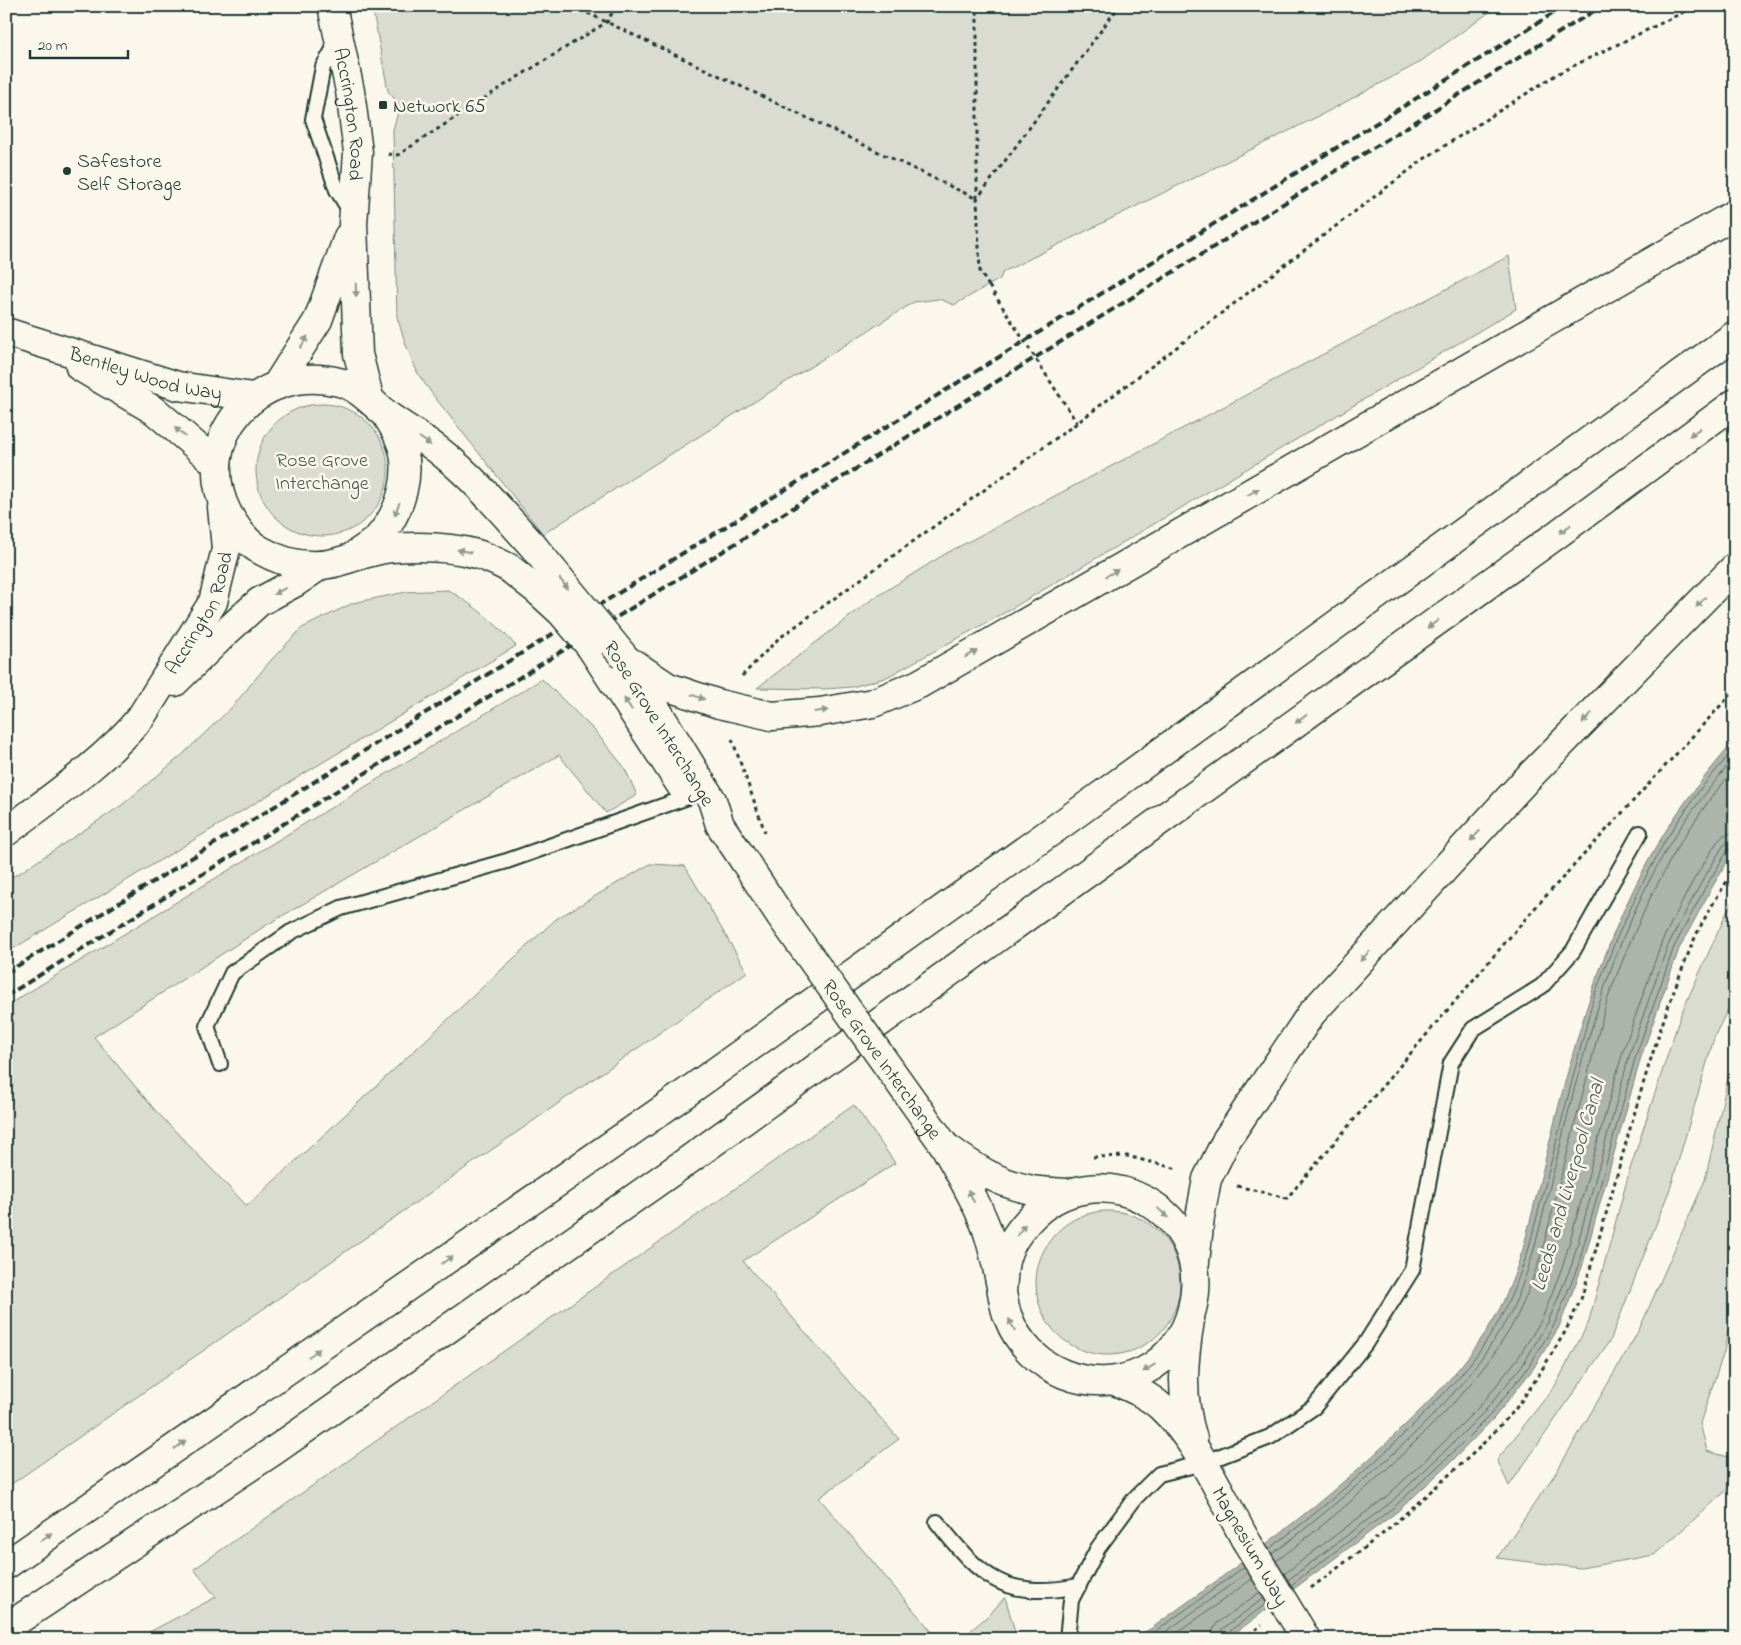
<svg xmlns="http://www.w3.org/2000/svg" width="1741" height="1645" font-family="'Indie Flower',sans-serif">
  <rect width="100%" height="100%" fill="#fbf7ec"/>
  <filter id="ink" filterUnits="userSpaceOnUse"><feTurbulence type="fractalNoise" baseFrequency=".02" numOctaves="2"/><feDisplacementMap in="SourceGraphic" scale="10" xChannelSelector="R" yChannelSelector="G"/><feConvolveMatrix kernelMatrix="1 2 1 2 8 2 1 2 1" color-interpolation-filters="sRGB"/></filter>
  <g filter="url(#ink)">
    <!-- green -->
    <path fill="#dbdcd1" stroke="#7d8c82" d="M372,6H1498L1417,64L1321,115L1003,272L1000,279L954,305L939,299L914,302L543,534L433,395L418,374L406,345L397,317L393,129L397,116L398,103L388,91Z
      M1509,256L1516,309L1004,613L885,678L852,687L825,689L757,688L871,600L945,554Z
      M256 470a66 66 0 1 1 132 0a66 66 0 1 1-132 0Z
      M448,590C474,605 496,623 516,646L6,953V879L18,874L122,805L181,756L232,707L272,659L302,628L353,603L406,592Z
      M542,679L595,731L624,767L637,795L606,813L559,755L265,926L94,1037L155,1110L247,1206L556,919L650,864L685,866L747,972L6,1488V1006Z
      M1735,894V995L1715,1035L1671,1186L1611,1339L1509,1486L1497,1460L1555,1386L1588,1324L1630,1169L1681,1014Z
      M1735,1047V1291L1724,1352L1700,1423L1707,1451L1735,1459V1477L1726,1491L1654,1555L1581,1568L1497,1558L1557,1471L1639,1330L1705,1180Z
      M854,1105L895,1163L743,1261L899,1439L819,1498L938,1639H136L216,1597L194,1569Z
      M1036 1283a72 72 0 1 1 144 0a72 72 0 1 1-144 0Z
      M1005,1597L1017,1639H961L990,1614Z"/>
    <!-- water -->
    <path fill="#adb4aa" stroke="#74847b" d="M1735,740V848L1710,891L1679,949L1641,1057L1582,1267L1559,1327L1533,1369L1494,1418L1452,1461L1398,1511L1227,1639H1132L1152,1628C1238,1565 1325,1504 1401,1429C1436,1396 1469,1361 1494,1319C1507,1297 1515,1274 1523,1249C1559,1110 1586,962 1662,837C1683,802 1709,771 1735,740Z"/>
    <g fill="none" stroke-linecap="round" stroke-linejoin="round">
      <!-- shore -->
      <path stroke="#586d63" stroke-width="1" d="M1269,1549C1316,1514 1362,1475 1404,1434C1439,1399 1475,1364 1499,1321C1511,1298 1520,1275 1528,1251L1594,996L1615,942L1639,890L1666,839L1701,788L1735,748
        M1272,1554C1294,1538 1316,1520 1337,1502C1399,1451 1461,1395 1503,1326C1517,1303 1525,1278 1533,1253C1570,1114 1595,966 1671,842C1690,812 1712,785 1735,757
        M1276,1561C1324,1526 1370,1486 1412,1445C1449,1409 1484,1373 1510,1329C1524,1305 1532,1281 1541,1255L1607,1000L1628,947L1651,896L1678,846L1712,796L1735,769
        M1284,1574L1386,1497L1439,1447L1480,1406L1518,1358L1542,1319L1564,1262L1623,1051L1662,941L1693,881L1717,842L1724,835L1735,833
        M1288,1580L1390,1503L1444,1452L1485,1411L1524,1363L1548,1322L1572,1264L1630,1053L1668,945L1700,885L1723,846L1729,841L1735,840
        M1291,1585L1394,1507L1448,1457L1490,1415L1529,1366L1554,1325L1578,1266L1636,1055L1674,947L1705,888L1728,850L1735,847
        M1142,1639L1155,1632L1244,1567
        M1156,1639L1248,1572
        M1169,1639L1252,1579
        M1211,1639L1213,1630L1217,1623L1260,1592
        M1219,1639L1222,1629L1264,1598
        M1225,1639L1227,1633L1267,1603"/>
      <defs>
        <path id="service" d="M338,41L323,67L313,119L337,190L350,211
          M220,1064L207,1026L232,973L291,932L341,908L507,861L688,797L695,793
          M937,1522C981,1578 1005,1600 1079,1586
          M1067,1639L1071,1600L1098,1548L1135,1498L1159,1474L1203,1463L1270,1437L1314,1407L1365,1344L1412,1270L1451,1063L1473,1029L1542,986L1573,951L1640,833"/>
        <g id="minor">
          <path id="s1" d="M6,332L178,386L253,397"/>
          <path d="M80,367L155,411L217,464"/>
          <path d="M1190,1320C1183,1362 1180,1397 1193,1439"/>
          <path d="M1115,1381C1131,1388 1148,1395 1161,1407C1197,1440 1222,1497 1245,1539"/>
          <path d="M1297,1624L1306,1639"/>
        </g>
        <g id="primary">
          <path id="s2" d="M332,6L350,91L358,152L353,224L358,354L369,397"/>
          <path d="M278,383L318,320L348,237"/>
        </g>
        <g id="trunk">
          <path d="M356,554C363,549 372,544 378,538C401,512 414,471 399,438C396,430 390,422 386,414"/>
          <path d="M509,568C499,563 488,557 477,554C449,546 419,546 391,548C372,550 355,557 338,562C312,569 285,564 262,551C247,544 236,528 228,514C189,438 259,362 339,382C359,387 372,403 387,415C405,428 425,439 442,453C476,480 504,514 533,546"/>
          <path d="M590,646L682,787"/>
          <path d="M625,658L712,800L720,825L743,859"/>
          <path d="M632,663L668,687L719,704L772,716"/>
          <path d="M175,682L226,632L259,602L296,582L321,565"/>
          <path id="s3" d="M6,832C51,798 105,761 141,717L213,602L226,549L222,507"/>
          <path d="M944,1145C959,1172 975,1198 986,1227C993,1247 997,1266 1001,1287C1003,1296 1004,1308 1008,1317C1028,1371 1092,1397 1144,1371C1168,1359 1186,1335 1192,1309C1217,1211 1096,1146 1028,1221C1018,1232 1008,1247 1005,1261C1003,1271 1003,1282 1002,1292"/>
          <path d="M949,1149C974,1168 1000,1184 1032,1190C1043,1192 1055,1192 1067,1193"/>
          <path d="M1195,1262L1200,1217L1207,1179L1227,1139"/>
        </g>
        <path id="motorway" d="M772,716L820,712L873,703L919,684L1735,214
          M1227,1139L1311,1014L1525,781L1735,567
          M6,1565L662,1110L1077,813L1735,335
          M6,1628L275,1450L690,1159L1555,536L1735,403"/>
      </defs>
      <!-- service casing -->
      <use href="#service" stroke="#1f3d34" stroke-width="18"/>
      <!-- minor casing -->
      <use href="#minor" stroke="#1f3d34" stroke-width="31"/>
      <!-- primary casing -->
      <use href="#primary" stroke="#1f3d34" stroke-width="31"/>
      <!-- trunk casing -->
      <use href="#trunk" stroke="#1f3d34" stroke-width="31"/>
      <!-- motorway casing -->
      <use href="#motorway" stroke="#1f3d34" stroke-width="31"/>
      <!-- path -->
      <path stroke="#1f3d34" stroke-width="3" stroke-dasharray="4 4" stroke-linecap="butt" d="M573,6L977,199V6
        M388,154L398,155L505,85L607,22L616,6
        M989,286L980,272L977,199L1119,6
        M742,676L778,639L1077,423L1424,159L1557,74L1696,6
        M732,739L765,832
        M1093,1157L1127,1156L1178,1169
        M1237,1186L1287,1198L1533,910L1735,690
        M1311,1588L1385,1532L1477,1450L1514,1411L1533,1384L1565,1332L1581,1299C1617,1183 1643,1065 1689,952C1700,923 1718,895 1735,869
        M1242,1639L1262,1625"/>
      <!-- service -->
      <use href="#service" stroke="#fbf7ec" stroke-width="14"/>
      <!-- minor -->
      <use href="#minor" stroke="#fbf7ec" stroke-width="28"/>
      <!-- primary -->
      <use href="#primary" stroke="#fbf7ec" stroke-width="28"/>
      <!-- trunk -->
      <use href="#trunk" stroke="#fbf7ec" stroke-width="28"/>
      <!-- motorway -->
      <use href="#motorway" stroke="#fbf7ec" stroke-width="28"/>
      <!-- rail -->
      <path stroke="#1f3d34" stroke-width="4" stroke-dasharray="8 4" stroke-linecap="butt" d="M6,973L1565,6
        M6,996L1602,6"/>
      <defs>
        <path id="minor-bridge" d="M1245,1539L1297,1624"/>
        <g id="trunk-bridge">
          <path d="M533,546L625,658"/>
          <path d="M509,568L537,590L561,612L590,646"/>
          <path id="s4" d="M743,859L780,915L944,1145"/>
        </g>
      </defs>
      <!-- minor-bridge casing -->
      <use href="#minor-bridge" stroke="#1f3d34" stroke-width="31" stroke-linecap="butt"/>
      <!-- trunk-bridge casing -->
      <use href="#trunk-bridge" stroke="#1f3d34" stroke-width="31" stroke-linecap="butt"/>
      <!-- path-bridge -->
      <path stroke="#1f3d34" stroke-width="3" stroke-dasharray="4 4" stroke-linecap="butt" d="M989,286L1077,423"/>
      <!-- minor-bridge -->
      <use href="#minor-bridge" stroke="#fbf7ec" stroke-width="28"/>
      <!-- trunk-bridge -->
      <use href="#trunk-bridge" stroke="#fbf7ec" stroke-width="28"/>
    </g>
    <!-- one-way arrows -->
    <defs><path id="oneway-solid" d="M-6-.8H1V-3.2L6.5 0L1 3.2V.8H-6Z" transform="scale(1.25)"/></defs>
    <g fill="#8d9a90">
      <use href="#oneway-solid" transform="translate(356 290) rotate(88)"/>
      <use href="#oneway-solid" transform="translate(304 342) rotate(-58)"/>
      <use href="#oneway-solid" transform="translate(180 432) rotate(-140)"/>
      <use href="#oneway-solid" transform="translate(1695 432) rotate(144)"/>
      <use href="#oneway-solid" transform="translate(425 441) rotate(35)"/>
      <use href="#oneway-solid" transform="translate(1253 492) rotate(-30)"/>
      <use href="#oneway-solid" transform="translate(397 509) rotate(111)"/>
      <use href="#oneway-solid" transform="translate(1565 529) rotate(144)"/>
      <use href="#oneway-solid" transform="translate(464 551) rotate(-169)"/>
      <use href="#oneway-solid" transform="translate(1112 573) rotate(-30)"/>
      <use href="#oneway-solid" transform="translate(564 584) rotate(51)"/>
      <use href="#oneway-solid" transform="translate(280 591) rotate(151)"/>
      <use href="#oneway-solid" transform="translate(1701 602) rotate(134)"/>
      <use href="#oneway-solid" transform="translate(1433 624) rotate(144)"/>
      <use href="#oneway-solid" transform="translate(971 654) rotate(-30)"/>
      <use href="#oneway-solid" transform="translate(698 697) rotate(19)"/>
      <use href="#oneway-solid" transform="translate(628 704) rotate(-123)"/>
      <use href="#oneway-solid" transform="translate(821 711) rotate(-7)"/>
      <use href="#oneway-solid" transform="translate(1587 718) rotate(134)"/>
      <use href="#oneway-solid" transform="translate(1301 719) rotate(144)"/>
      <use href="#oneway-solid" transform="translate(1475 836) rotate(133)"/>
      <use href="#oneway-solid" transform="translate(1365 956) rotate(133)"/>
      <use href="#oneway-solid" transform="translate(971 1196) rotate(-116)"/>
      <use href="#oneway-solid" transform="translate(1163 1213) rotate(43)"/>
      <use href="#oneway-solid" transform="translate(1021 1230) rotate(-53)"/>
      <use href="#oneway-solid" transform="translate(447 1260) rotate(-35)"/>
      <use href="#oneway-solid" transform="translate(1012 1325) rotate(-117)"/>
      <use href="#oneway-solid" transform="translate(314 1353) rotate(-35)"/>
      <use href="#oneway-solid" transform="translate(1149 1368) rotate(149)"/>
      <use href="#oneway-solid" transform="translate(180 1445) rotate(-35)"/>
      <use href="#oneway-solid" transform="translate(46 1537) rotate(-35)"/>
    </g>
  </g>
  <!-- markers -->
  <g fill="#1f3d34" stroke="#fbf7ec" stroke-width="2">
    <rect x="378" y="100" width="10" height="10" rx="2.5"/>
    <circle cx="67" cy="171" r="5"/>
  </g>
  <g text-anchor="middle" stroke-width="5" stroke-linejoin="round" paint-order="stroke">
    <!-- poi labels -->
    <g font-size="20" fill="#1f3d34" stroke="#fbf7ec" text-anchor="start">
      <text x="393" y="112">Network 65</text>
      <text x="77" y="167">Safestore<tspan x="77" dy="23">Self Storage</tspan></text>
    </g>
    <!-- street labels -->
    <g font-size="20" fill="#1f3d34" stroke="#fbf7ec">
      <text dy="7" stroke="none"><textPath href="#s2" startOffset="110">Accrington Road</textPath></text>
      <text dy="7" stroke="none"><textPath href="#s1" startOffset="146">Bentley Wood Way</textPath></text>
      <text dy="7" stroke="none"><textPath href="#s3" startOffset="298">Accrington Road</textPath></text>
      <text transform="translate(660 723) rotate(58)" y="7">Rose Grove Interchange</text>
      <text dy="7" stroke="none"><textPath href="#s4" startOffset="244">Rose Grove Interchange</textPath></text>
      <text transform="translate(1251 1546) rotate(60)" y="7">Magnesium Way</text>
    </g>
    <!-- park labels -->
    <g font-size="20" fill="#455d53" stroke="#fbf7ec">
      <text x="322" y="466">Rose Grove<tspan x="322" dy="23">Interchange</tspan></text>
    </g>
    <!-- water labels -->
    <g font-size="21" font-style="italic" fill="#425b52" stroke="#fbf7ec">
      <text transform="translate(1567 1185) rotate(-74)" y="7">Leeds and Liverpool Canal</text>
    </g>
  </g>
  <!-- margin -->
  <rect width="1741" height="1645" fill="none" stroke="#fbf7ec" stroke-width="25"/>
  <rect x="12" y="12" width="1716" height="1620" fill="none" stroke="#1f3d34" stroke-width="2" filter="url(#ink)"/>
  <!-- scale -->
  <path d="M30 50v8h98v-8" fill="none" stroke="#1f3d34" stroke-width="2.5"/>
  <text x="38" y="50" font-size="15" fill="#1f3d34" stroke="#fbf7ec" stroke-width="4" paint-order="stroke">20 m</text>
</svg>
